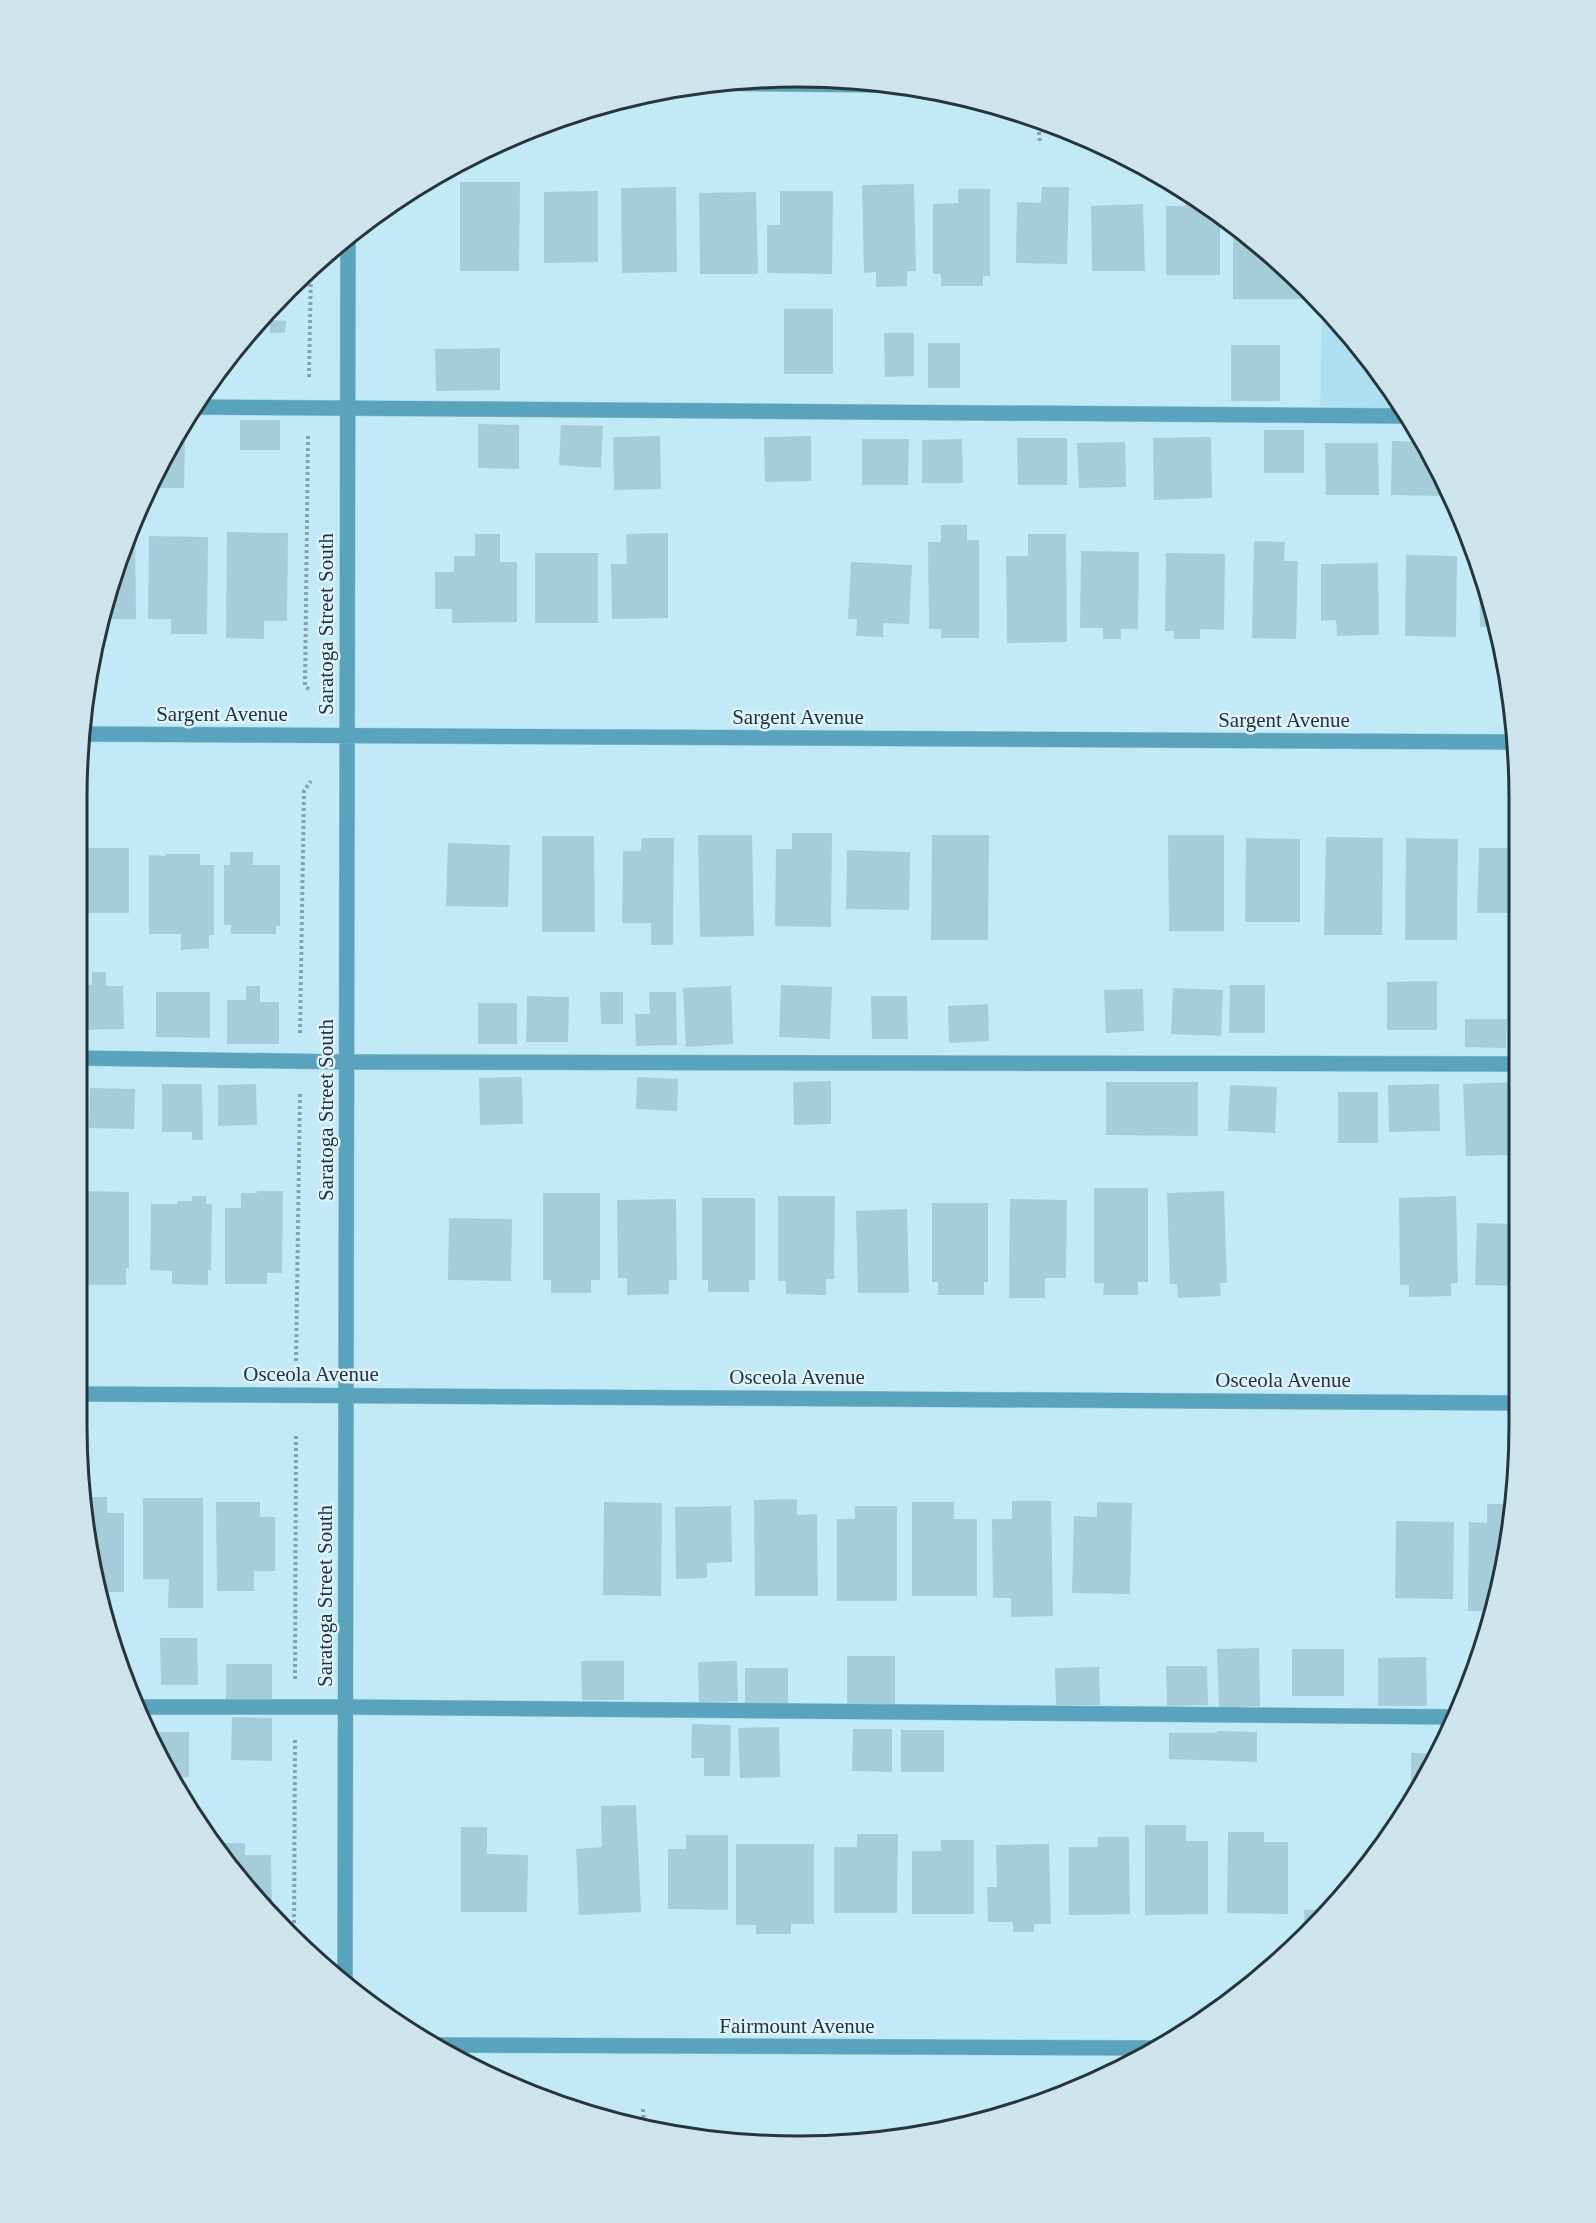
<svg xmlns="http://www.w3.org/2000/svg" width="1596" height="2223" font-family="'Times New Roman',serif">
  <rect width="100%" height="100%" fill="#c1e9f7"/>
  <!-- built -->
  <path fill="#aedff0" d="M1322,305L1341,323L1407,423H1320Z"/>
  <!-- building -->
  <path fill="#a5ccda" d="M460,182H520L519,271H460Z
    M914,184L916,271H907V286L876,287V272L864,273L862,185Z
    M676,187L677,272L622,273L621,188Z
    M1042,187H1069L1067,264L1016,263L1017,202L1041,203Z
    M958,189H990V276H983V286H941V274H933V204L958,203Z
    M598,191V262L544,263V192Z
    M780,191H833L832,274L767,273V225H780Z
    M756,192L758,274H700L699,193Z
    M1185,193L1220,215V275H1166V206H1185Z
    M1143,204L1145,271H1092L1091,206Z
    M1233,223L1303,288V299H1233Z
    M784,309H833V374H784Z
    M261,317V328H252L255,323Z
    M270,320L286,321L285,333H270Z
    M884,333H914V376L885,377Z
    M928,343H960V388H928Z
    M1231,345H1280V401H1231Z
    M500,348V390L436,391L435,349Z
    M240,420H280V450H240Z
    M478,424L519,425V469L478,468Z
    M561,425L603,426L601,468L559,465Z
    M1264,430H1304V473H1264Z
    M660,436L661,489L614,490L613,437Z
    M811,436V481L765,482L764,437Z
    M1211,437L1212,498L1154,500L1153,438Z
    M1017,438H1067V485H1018Z
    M172,439H185L184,488H148Z
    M862,439H909L908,485H862Z
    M962,439L963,483H922V440Z
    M1392,441L1420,442L1441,473V496L1391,495Z
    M1125,442L1126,487L1079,488L1077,443Z
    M1325,443H1378L1379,495H1326Z
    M132,520H135L136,619H102Z
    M941,525H967V540H979V638H941V629H929L928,542H941Z
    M227,532L288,533L287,621H264V639L226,638Z
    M668,533V618L612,619L611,564H627L626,534Z
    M475,534H500V562H517V622L452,623V609H435V572H454V556H475Z
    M1028,534H1066L1067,642L1007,643L1006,556H1028Z
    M149,536L208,537L207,634H171V619H148Z
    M1254,541L1285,542L1284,561H1298L1296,639L1252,638Z
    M1081,551L1139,552L1138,629H1121V639H1103V628H1080Z
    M535,553H598V623H535Z
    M1166,553L1225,554L1224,630L1200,629V639H1174V631H1165Z
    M1406,555L1457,556L1456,637L1405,636Z
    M851,562L912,565L909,624L883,623V637L856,636L857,619H848Z
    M1479,562L1481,566L1495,627H1480Z
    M1378,563L1379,635L1337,636L1336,620L1321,621V564Z
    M792,833H832L831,927L775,926L776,849H792Z
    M698,835H752L754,936L700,937Z
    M932,835H989L988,940H931Z
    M1168,835H1224V931H1169Z
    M542,836H594L595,932H542Z
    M1326,837L1383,838L1382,935H1324Z
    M642,838H674L673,945H651V923H622L623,851H641Z
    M1246,838L1300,839V922H1245Z
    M1406,838L1458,839L1457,940H1405Z
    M448,843L510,845L508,907L446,906Z
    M77,848H129V913H77Z
    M1479,848H1514L1515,913H1477Z
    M847,850L910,852L909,910L846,909Z
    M230,852H253V865H280V926H276V934H231V925H224V865H230Z
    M165,854H200V865H214V935H209V948L181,950V934H149V855L165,856Z
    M92,972H106V986H123L124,1029L77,1030V985H92Z
    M1437,981V1030H1387V982Z
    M781,985L832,987L830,1039L779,1037Z
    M1230,985H1265V1033H1229Z
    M246,986H260V1002H279V1044H227V1000H246Z
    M731,986L733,1044L686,1047L683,988Z
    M1173,988L1223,990L1221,1036L1171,1034Z
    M1143,989L1144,1031L1106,1033L1104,990Z
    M156,992H210V1038L156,1037Z
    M600,992H623V1024H601Z
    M649,992H676L677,1045L636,1046L635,1014H650Z
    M527,996L569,997L568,1042H526Z
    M871,996H907L908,1039H872Z
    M478,1003H517V1044H478Z
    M988,1004L989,1041L949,1043L948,1006Z
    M1465,1019H1507L1506,1048L1465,1047Z
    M522,1077L523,1124L480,1125L479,1078Z
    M637,1077L678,1079L677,1111L636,1109Z
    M831,1081V1124L794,1125L793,1082Z
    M1106,1082H1198V1136L1106,1135Z
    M1512,1082L1515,1155L1466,1156L1463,1084Z
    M162,1084H202L203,1140H192V1132H162Z
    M256,1084L257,1125L218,1126V1085Z
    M1439,1084L1440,1131L1389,1132L1388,1085Z
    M1230,1085L1277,1087L1275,1133L1228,1131Z
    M90,1088L135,1089L134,1129L89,1128Z
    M1338,1092H1378V1143H1338Z
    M1094,1188H1148V1282H1138V1295H1103L1104,1283H1094Z
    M77,1191L129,1192V1268H126V1285H87V1269H77Z
    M257,1191H283L282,1273H267V1284H225V1208H241V1193H257Z
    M1224,1191L1227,1283H1220L1221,1296L1178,1298L1177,1284H1170L1167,1193Z
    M543,1193H600V1280H591V1293H551V1280H543Z
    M192,1196H206V1204H212L211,1270H208V1285L172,1284V1271L150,1270L151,1204H178V1201H192Z
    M778,1196H835L834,1279H826V1295L786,1294V1281H778Z
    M1456,1196L1458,1283H1451V1296L1409,1297V1285H1400L1399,1198Z
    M702,1198H755V1280H749V1292H708V1280H702Z
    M676,1199L677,1280H669V1294L627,1295V1278H618L617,1200Z
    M1010,1199L1067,1200L1066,1278H1045V1298H1009Z
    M932,1203H988V1282H984V1295H938V1282H932Z
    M907,1209L909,1293H858L856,1211Z
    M449,1218L512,1219L511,1281L448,1280Z
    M1477,1223L1516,1224L1517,1286L1475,1285Z
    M86,1497H107V1513H124V1592H99Z
    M143,1498H203V1608H168L169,1579H143Z
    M797,1499V1515L817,1514L818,1596H755L754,1500Z
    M1012,1501H1051L1053,1616L1011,1617V1598H993L992,1519H1012Z
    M216,1502H260V1517H275V1571H254V1591H217Z
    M604,1502L662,1503L661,1596L603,1595Z
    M912,1502H954V1519H977V1596H912Z
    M1097,1502L1132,1503L1130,1594L1072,1593L1074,1516L1097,1517Z
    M1487,1504H1513L1495,1612L1468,1611L1469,1522L1487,1523Z
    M731,1506L732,1562L707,1563V1578L676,1579L675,1507Z
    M855,1506H897V1601H837V1519H855Z
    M1396,1521L1454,1522L1453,1599L1395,1598Z
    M122,1638V1667L111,1639Z
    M160,1638H197L198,1685H161Z
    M1259,1648L1260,1706L1219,1708L1217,1649Z
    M1292,1649H1344V1696H1292Z
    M847,1656H895V1704H847Z
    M1426,1657L1427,1706H1378V1658Z
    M581,1661H624V1700H582Z
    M737,1661L738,1701L699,1703L698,1662Z
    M226,1664H272V1700H226Z
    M1166,1666H1207L1208,1705L1167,1706Z
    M1099,1667L1100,1705H1056L1055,1668Z
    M745,1668H788V1703H745Z
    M232,1717L272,1718V1761L231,1760Z
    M692,1724L731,1725L730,1776H704V1758H691Z
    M779,1727L780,1777L740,1778L738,1728Z
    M853,1729H892V1772L852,1771Z
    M901,1730H944V1772H901Z
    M1217,1731L1257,1732V1762L1169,1759V1733H1217Z
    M146,1732H189V1777L170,1778Z
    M1411,1753H1439L1411,1799Z
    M636,1805L641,1912L579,1915L576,1849L602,1847L601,1806Z
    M1145,1825H1186V1841H1208V1914L1145,1915Z
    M461,1827H487V1854L528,1855L527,1912H461Z
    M1228,1832H1264V1842H1288V1914L1227,1913Z
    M857,1834H898L897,1913H834V1847H857Z
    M686,1835H728V1910L668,1909V1849H686Z
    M1098,1837H1129L1130,1914L1069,1915V1847H1098Z
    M941,1840H974V1914H912V1851H941Z
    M213,1843H245V1855H271L272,1910Z
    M736,1844H814V1924H791V1934H756V1925H736Z
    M1049,1844L1051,1924H1034V1932H1013V1922H988L987,1887H997L996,1845Z
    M1304,1910L1328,1909L1305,1934Z"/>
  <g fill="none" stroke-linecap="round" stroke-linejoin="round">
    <defs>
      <path id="service" d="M195,407L1403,416
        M77,1058L347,1062L1515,1064
        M137,1707H346L1455,1717"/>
      <path id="minor" d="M83,734L1514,742
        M77,1394L1518,1403
        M345,1983L348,237
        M438,2045L1155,2048"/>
      <path id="tertiary" d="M701,83L885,85"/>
    </defs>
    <!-- service casing -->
    <use href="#service" stroke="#a2c5d1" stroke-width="16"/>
    <!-- minor casing -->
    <use href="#minor" stroke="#a2c5d1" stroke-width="16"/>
    <!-- tertiary casing -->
    <use href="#tertiary" stroke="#a2c5d1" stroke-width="16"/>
    <!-- path -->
    <path stroke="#84a2ad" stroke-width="4" stroke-dasharray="3 3" stroke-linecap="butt" d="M1039,132L1040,144
      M309,377L311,267
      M308,436L305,686L311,691
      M300,1033L304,791L311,781
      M296,1361L300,1091
      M295,1679L296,1434
      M294,1935L295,1738
      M643,2109L644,2128"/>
    <!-- service -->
    <use href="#service" stroke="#59a4bc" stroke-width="15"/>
    <!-- minor -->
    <use href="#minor" stroke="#59a4bc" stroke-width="15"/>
    <!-- tertiary -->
    <use href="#tertiary" stroke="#59a4bc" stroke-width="15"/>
  </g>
  <g text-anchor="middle" stroke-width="5" stroke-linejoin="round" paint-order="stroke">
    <!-- street labels -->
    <g font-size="21" fill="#26353b" stroke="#dcf3fc">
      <text transform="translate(326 624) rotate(-90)" y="7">Saratoga Street South</text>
      <text x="222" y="721">Sargent Avenue</text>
      <text x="798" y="724">Sargent Avenue</text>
      <text x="1284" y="727">Sargent Avenue</text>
      <text transform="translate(326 1110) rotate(-90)" y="7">Saratoga Street South</text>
      <text x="311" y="1381">Osceola Avenue</text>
      <text x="797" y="1384">Osceola Avenue</text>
      <text x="1283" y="1387">Osceola Avenue</text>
      <text transform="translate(325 1596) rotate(-90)" y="7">Saratoga Street South</text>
      <text x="797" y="2033">Fairmount Avenue</text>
    </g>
  </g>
  <!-- crop -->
  <path d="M0 0H1596V2223H0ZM798 87H798A711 711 0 0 1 1509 798V1425A711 711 0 0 1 798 2136H798A711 711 0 0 1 87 1425V798A711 711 0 0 1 798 87Z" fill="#cde4ed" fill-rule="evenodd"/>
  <path fill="none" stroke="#26353b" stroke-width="3" d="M798 87H798A711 711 0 0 1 1509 798V1425A711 711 0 0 1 798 2136H798A711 711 0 0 1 87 1425V798A711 711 0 0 1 798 87Z"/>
</svg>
